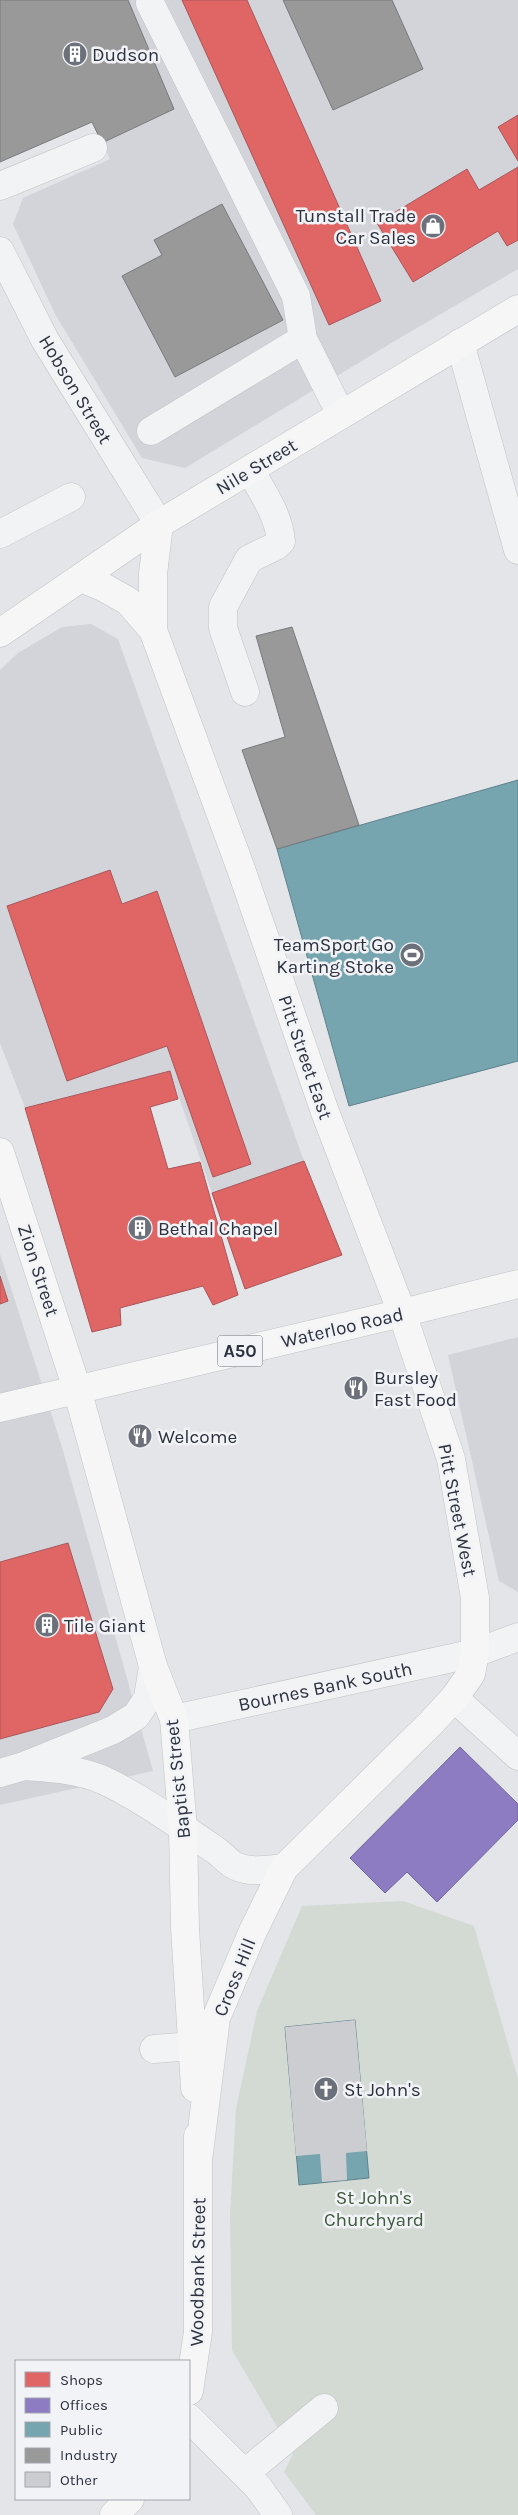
<svg xmlns="http://www.w3.org/2000/svg" width="518" height="2515" font-family="Karla,sans-serif">
  <rect width="100%" height="100%" fill="#e3e5e8"/>
  <!-- built -->
  <path fill="#d2d4da" d="M0,0H518V269L398,339L185,468L142,458L55,314L13,224L23,198L110,159L92,122L0,162Z
    M91,624L118,639L304,1161L342,1255L245,1289L170,1071L25,1108L0,1043V670L18,653L62,627Z
    M0,1254L62,1447L153,1771L0,1805Z
    M518,1337V1592L499,1581L448,1355Z"/>
  <!-- green -->
  <path fill="#d3dad4" d="M403,1901L474,1926L518,2079V2515H316L284,2472L293,2454L232,2350L230,2214L236,2109L257,2011L302,1906Z"/>
  <!-- shops -->
  <path fill="#e06666" stroke="#aa565a" d="M182,0H247L381,301L329,325Z
    M518,115V161L498,127Z
    M518,167V240L507,246L498,231L413,282L377,223L467,169L479,190Z
    M110,870L122,904L157,891L251,1164L213,1177L167,1046L67,1081L7,906Z
    M170,1071L178,1099L150,1107L168,1169L200,1162L238,1295L213,1305L203,1286L120,1308L121,1325L92,1332L25,1108Z
    M304,1161L342,1255L245,1289L212,1193Z
    M0,1276L8,1301L0,1304Z
    M68,1543L113,1689L99,1712L0,1739V1562Z"/>
  <!-- offices -->
  <path fill="#8e7cc3" stroke="#71669b" d="M460,1747L518,1804V1820L437,1902L407,1872L385,1893L350,1858Z"/>
  <!-- public -->
  <path fill="#76a5af" stroke="#60828d" d="M518,780V1061L349,1106L277,849Z
    M355,2020L369,2178L299,2185L285,2027Z"/>
  <!-- industry -->
  <path fill="#999" stroke="#787a7e" d="M0,0H128L174,109L102,143L92,122L0,162Z
    M283,0H392L423,69L333,110Z
    M222,204L283,320L175,377L122,276L162,255L154,240Z
    M292,627L359,825L277,849L242,750L285,737L256,636Z"/>
  <!-- building -->
  <path fill="#cccdd0" d="M355,2020L367,2151L346,2153L347,2180L322,2182L320,2154L296,2156L285,2027Z"/>
  <g fill="none" stroke-linecap="round" stroke-linejoin="round">
    <defs>
      <path id="minor" d="M150,3L296,296L303,339L341,415
        M0,186L93,148
        M0,251L45,340L159,524
        M460,343L518,550
        M151,431L303,339
        M0,534L71,497
        M245,692L223,628V607L249,559L276,546L281,541C279,516 262,491 250,470
        M454,1698L518,1756
        M174,1719L475,1653L518,1637
        M24,1766C51,1768 77,1769 103,1780C142,1798 178,1825 214,1849C222,1854 230,1865 238,1867C253,1873 268,1869 284,1868
        M0,1773L24,1766L113,1730L136,1716L148,1698L153,1666
        M154,2049L192,2046
        M189,2418L258,2487L278,2515
        M245,2473L324,2408"/>
      <path id="major" d="M159,524L153,574V630L241,869L325,1112L402,1313L451,1459L475,1598V1653L471,1674L454,1698L431,1723L284,1868L253,1931L216,2018L199,2153
        M81,578L103,587L128,601L153,630
        M0,633L159,524L518,309
        M0,1152L77,1389L153,1666L174,1719L183,1829L185,1928L195,2088
        M0,1408L402,1313L518,1284
        M189,2391L198,2332V2136
        M114,2515L130,2499"/>
    </defs>
    <!-- minor casing -->
    <use href="#minor" stroke="#c1c3c6" stroke-width="29"/>
    <!-- major casing -->
    <use href="#major" stroke="#c0c2c5" stroke-width="29"/>
    <!-- minor -->
    <use href="#minor" stroke="#f2f3f4" stroke-width="28"/>
    <!-- major -->
    <use href="#major" stroke="#f6f6f6" stroke-width="28"/>
  </g>
  <!-- icons -->
  <defs>
    <symbol id="building-disc" viewBox="-11 -11 22 22"><circle r="9.5" fill="#6c707a" stroke="#f1f3f6"/><path d="M-4-6H4V6H1V3H-1V6H-4ZM-2.5-4.3h1.7v1.8h-1.7ZM.8-4.3h1.7v1.8H.8ZM-2.5-1h1.7V.8h-1.7ZM.8-1h1.7V.8H.8Z" fill="#fff"/></symbol>
    <symbol id="shop-disc" viewBox="-11 -11 22 22"><circle r="9.5" fill="#6c707a" stroke="#f1f3f6"/><path d="M-5-2.5h2.3a2.7 3.5 0 0 1 5.4 0H5L5.5 6h-11ZM-1.5-2.5h3a1.5 2.3 0 0 0-3 0Z" fill="#fff"/></symbol>
    <symbol id="stadium-disc" viewBox="-11 -11 22 22"><circle r="9.5" fill="#6c707a" stroke="#f1f3f6"/><path d="M0-5a6.5 5 0 1 0 0 10a6.5 5 0 1 0 0-10ZM-3.5-1.8h7v3.6h-7Z" fill="#fff"/></symbol>
    <symbol id="restaurant-disc" viewBox="-11 -11 22 22"><circle r="9.5" fill="#6c707a" stroke="#f1f3f6"/><path d="M-5-6h1v4h1v-4h1v4h1v-4h1v5L-1.5 .5V6h-2V.5L-5-1ZM5-6V6H3V1.5H1.5Q1.5-4 5-6Z" fill="#fff"/></symbol>
    <symbol id="church-disc" viewBox="-11 -11 22 22"><circle r="9.5" fill="#6c707a" stroke="#f1f3f6"/><path d="M-1.2-6h2.4v3.5h3.3v2.4h-3.3V6h-2.4V-.1h-3.3v-2.4h3.3Z" fill="#fff"/></symbol>
  </defs>
  <g fill-rule="evenodd">
    <use href="#building-disc" x="61" y="40" width="28" height="28"/>
    <use href="#shop-disc" x="419" y="212" width="28" height="28"/>
    <use href="#stadium-disc" x="398" y="941" width="28" height="28"/>
    <use href="#building-disc" x="126" y="1214" width="28" height="28"/>
    <use href="#restaurant-disc" x="342" y="1374" width="28" height="28"/>
    <use href="#restaurant-disc" x="126" y="1422" width="28" height="28"/>
    <use href="#building-disc" x="33" y="1611" width="28" height="28"/>
    <use href="#church-disc" x="312" y="2075" width="28" height="28"/>
  </g>
  <g text-anchor="middle" stroke-width="5" stroke-linejoin="round" paint-order="stroke">
    <!-- shield labels -->
    <rect fill="#f1f3f6" stroke="#676b75" stroke-width="1" x="217.5" y="1335.5" width="45" height="31" rx="4"/>
    <g font-size="18" font-weight="bold" fill="#2c313e">
      <text x="240" y="1357">A50</text>
    </g>
    <!-- poi labels -->
    <g font-size="19" fill="#2c313e" stroke="#f1f3f6" text-anchor="start">
      <text x="92" y="61">Dudson</text>
      <text x="416" y="222" text-anchor="end">Tunstall Trade<tspan x="416" dy="22">Car Sales</tspan></text>
      <text x="394" y="951" text-anchor="end">TeamSport Go<tspan x="394" dy="22">Karting Stoke</tspan></text>
      <text x="158" y="1235">Bethal Chapel</text>
      <text x="374" y="1384">Bursley<tspan x="374" dy="22">Fast Food</tspan></text>
      <text x="158" y="1443">Welcome</text>
      <text x="64" y="1632">Tile Giant</text>
      <text x="344" y="2096">St John's</text>
    </g>
    <!-- street labels -->
    <g font-size="19" fill="#2c313e" stroke="#f1f3f6">
      <text transform="translate(76 389) rotate(59)" y="7">Hobson Street</text>
      <text transform="translate(256 466) rotate(-31)" y="7">Nile Street</text>
      <text transform="translate(306 1057) rotate(71)" y="7">Pitt Street East</text>
      <text transform="translate(39 1270) rotate(72)" y="7">Zion Street</text>
      <text transform="translate(342 1327) rotate(-13)" y="7">Waterloo Road</text>
      <text transform="translate(458 1510) rotate(79)" y="7">Pitt Street West</text>
      <text transform="translate(325 1686) rotate(-12)" y="7">Bournes Bank South</text>
      <text transform="translate(177 1779) rotate(-96)" y="7">Baptist Street</text>
      <text transform="translate(234 1977) rotate(-68)" y="7">Cross Hill</text>
      <text transform="translate(197 2272) rotate(-89)" y="7">Woodbank Street</text>
    </g>
    <!-- park labels -->
    <g font-size="19" fill="#3e593b" stroke="#f1f3f6">
      <text x="374" y="2204">St John's<tspan x="374" dy="22">Churchyard</tspan></text>
    </g>
  </g>
  <!-- legend -->
  <rect x="15" y="2360" width="175" height="140" fill="#f1f3f6" stroke="#a2a5ac"/>
  <rect x="25" y="2372" width="25" height="15" fill="#e06666" stroke="#a2a5ac"/>
  <text x="60" y="2385" font-size="15" fill="#2c313e">Shops</text>
  <rect x="25" y="2398" width="25" height="15" fill="#8e7cc3" stroke="#a2a5ac"/>
  <text x="60" y="2410" font-size="15" fill="#2c313e">Offices</text>
  <rect x="25" y="2422" width="25" height="15" fill="#76a5af" stroke="#a2a5ac"/>
  <text x="60" y="2435" font-size="15" fill="#2c313e">Public</text>
  <rect x="25" y="2448" width="25" height="15" fill="#999999" stroke="#a2a5ac"/>
  <text x="60" y="2460" font-size="15" fill="#2c313e">Industry</text>
  <rect x="25" y="2472" width="25" height="15" fill="#cccdd0" stroke="#a2a5ac"/>
  <text x="60" y="2485" font-size="15" fill="#2c313e">Other</text>
</svg>
